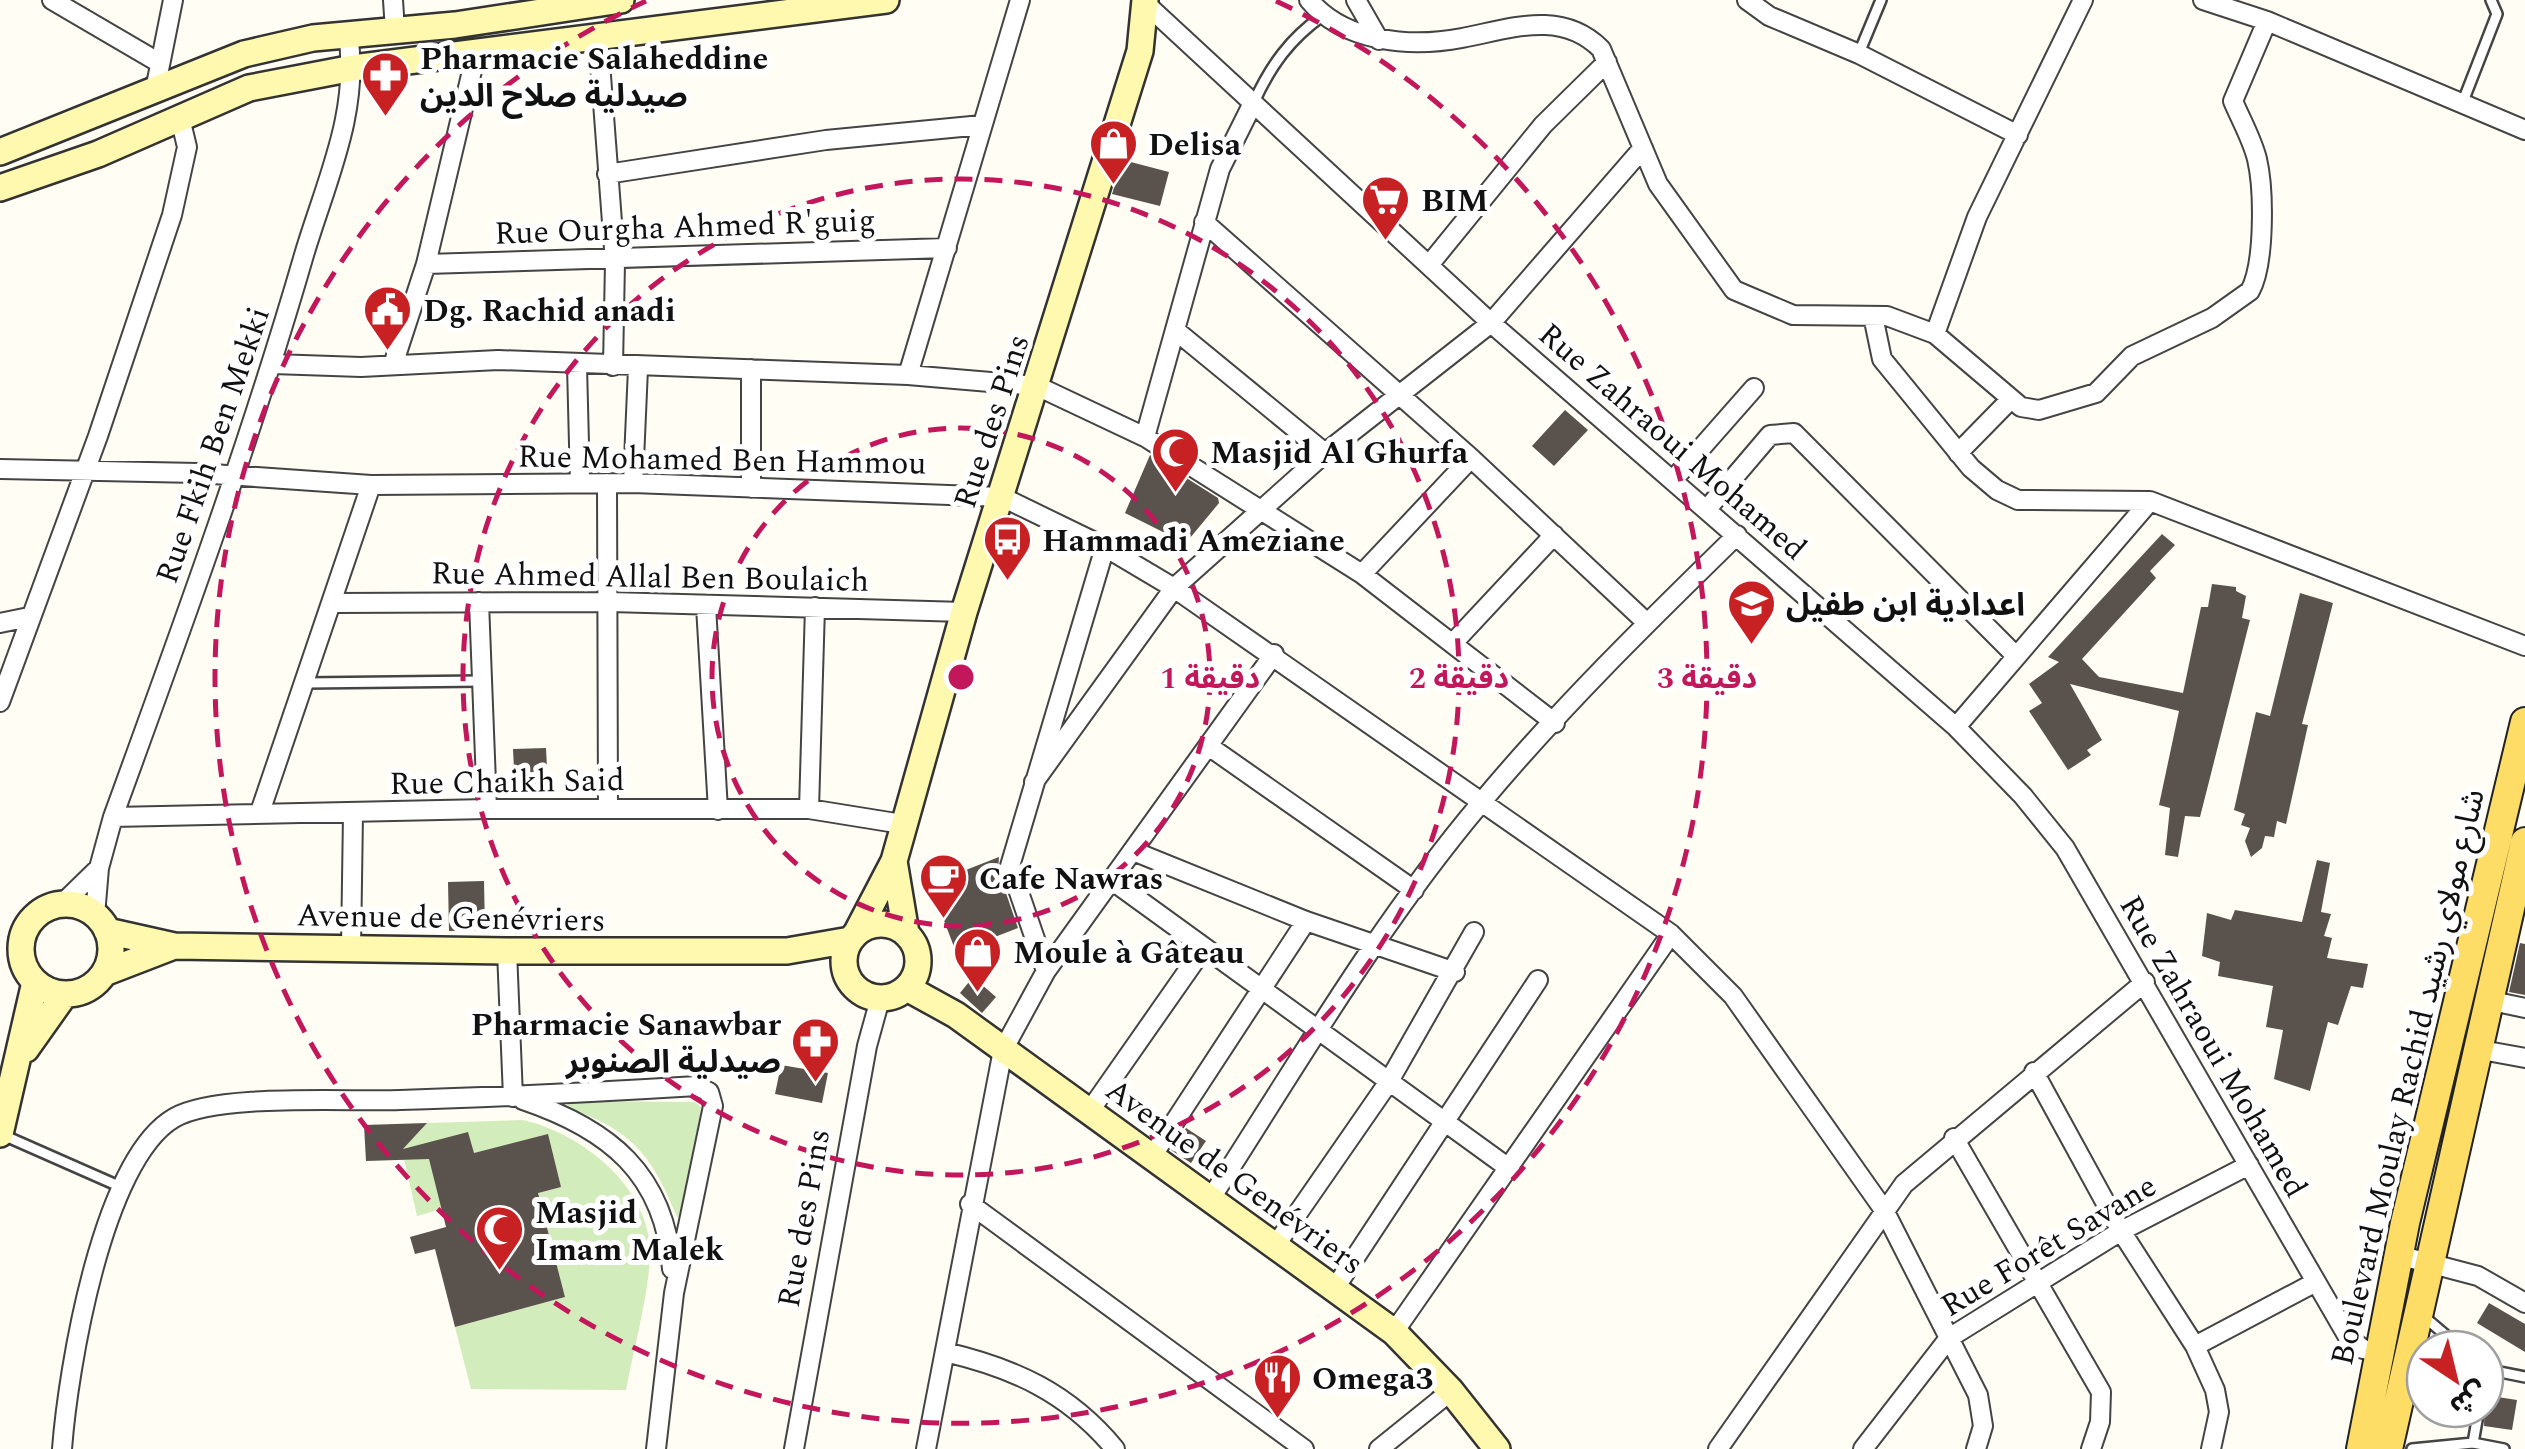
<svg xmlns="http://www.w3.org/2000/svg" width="2525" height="1449" font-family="Spectral,'Noto Sans Arabic',serif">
  <rect width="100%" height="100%" fill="#fffdf4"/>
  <!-- green -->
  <path fill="#d3ecbb" d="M567,1101L695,1102L701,1107L683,1217H677C652,1155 632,1130 568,1108Z
    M523,1120C584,1134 654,1190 650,1259C647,1302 634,1347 626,1390L471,1389L455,1327L565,1297L538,1193L548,1135L474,1153L442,1209L417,1216L402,1150L427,1123Z"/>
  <!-- building -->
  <path fill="#5a524c" d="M1123,160L1169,172L1160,206L1112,194Z
    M1565,410L1588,430L1554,466L1532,446Z
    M1150,455L1218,498L1219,503L1190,538L1173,537L1125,513Z
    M2162,534L2175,545L2150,571L2156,578L2082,659L2099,677L2183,693L2201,607H2208L2212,584L2236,587V591L2246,596L2242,618L2250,620L2200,817L2185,816L2178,857L2165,855L2170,808L2159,805L2179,711L2070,684L2102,740L2087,750L2091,755L2068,770L2029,711L2042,703L2029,684L2059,662L2048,657Z
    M2300,593L2333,603L2302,724L2308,725L2286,824L2277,821L2274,837L2265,836L2262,848L2251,857L2245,841L2250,828L2241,825L2245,814L2234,810L2256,712L2270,716Z
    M546,748L548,788L515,789L513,749Z
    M999,857L998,870L1018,928L956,952L930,884Z
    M2317,860L2330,863L2321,912L2331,914L2324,936L2332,938L2327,958L2368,964L2363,988L2351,986L2338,1025L2328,1022L2310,1091L2274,1079L2283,1030L2266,1027L2273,986L2218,976L2220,962L2202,956L2207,913L2231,920L2235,910L2302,922Z
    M484,881L485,930L449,931L448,882Z
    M2520,943L2525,944V995L2509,992Z
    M973,977L996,997L982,1013L960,993Z
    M781,1065L828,1073L822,1103L775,1094Z
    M427,1123L403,1149L468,1132L474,1153L548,1134L561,1187L538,1193L565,1297L455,1327L435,1249L415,1254L410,1237L446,1227L429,1159L366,1161L364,1125Z
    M1186,1128L1206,1141L1191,1163L1171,1150Z
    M2489,1303L2525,1324V1352L2477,1323Z
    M2485,1395L2517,1400L2512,1430L2484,1426Z"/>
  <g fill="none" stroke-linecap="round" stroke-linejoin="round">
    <defs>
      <path id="lane" d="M1859,53L1881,0
        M1254,102C1271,65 1290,39 1322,16
        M2462,104L2497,14L2491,0
        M305,683L482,681
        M3,1135L121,1187
        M2422,1315L2462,1349
        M2485,1369L2525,1377
        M2473,1443L2504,1449
        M2412,1449L2473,1443L2479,1409"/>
      <path id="street" d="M52,0L158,62
        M393,0L395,31
        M1309,0C1344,42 1410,48 1462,38C1510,29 1561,9 1601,49L1658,184L1734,290L1793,315L1887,316L1935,334L2021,407L2039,410L2096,393L2132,356L2212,318L2250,291C2265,264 2264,189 2257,159C2252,139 2241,120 2233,101L2267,21
        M1356,0L1379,40
        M1747,0L1769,16L1859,54L2018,135
        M2203,0L2267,21L2525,130
        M1146,4L1491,323L1956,727L2023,796L2065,848L2348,1337L2363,1349L2378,1352
        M598,36L615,262L613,366
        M155,90L173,0
        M607,174L826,140L982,125
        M1204,222L1471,458L1647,623
        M426,264L947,248
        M1429,265L1543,125L1607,62
        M1873,316L1882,359L1971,468L1997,490L2018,500L2150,501L2525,646
        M1175,330L1325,453
        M1935,334L1977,217L2083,0
        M273,364L361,367L498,360L908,375L1037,386L1145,437L1362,574L1555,723
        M393,365L426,264L476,54
        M577,366L580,483
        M751,369V488
        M908,375L1020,0
        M1145,437L1220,169L1253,103
        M1958,453L2009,401
        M0,469L198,473L371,485L633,483L1002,497L1105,547L1174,588L1671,934L1733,996L1884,1210L1978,1395L1983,1426L1976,1449
        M1673,480L1754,388
        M607,483L608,808
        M633,483L638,368
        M1707,509L1770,435L1794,433L2015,655
        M1362,574L1471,458
        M479,602L487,809
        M334,603L610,602L964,612
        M706,606L718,810
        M0,623L29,617
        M1453,643L1554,535
        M0,702L98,436L172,215L187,147L180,118
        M1956,727L2150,501
        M1210,747L1414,890
        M1034,782L1174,588L1325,453L1491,323L1643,148
        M809,809L815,607
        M260,812L371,485
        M113,817L487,809H809L902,824
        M1133,851L1306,921L1455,972
        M1110,879L1510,1169
        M62,904L99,868
        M95,915L99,868L113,817C181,630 249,445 304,255C326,181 360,112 348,34
        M351,948L353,814
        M507,951L513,1097
        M1046,971L1010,866L1105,547
        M2487,1000L2525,1008
        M2476,1049L2525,1058
        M2034,1072L2121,1231L2195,1346L2215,1390L2219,1412L2211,1449
        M523,1100C609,1129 665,1174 672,1269
        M1089,1112L1203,949
        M1954,1138L2101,1392L2100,1422L2091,1449
        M1151,1158L1306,921
        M1211,1198C1297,1065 1378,925 1480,804C1559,709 1649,621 1737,535
        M970,1204L1304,1449
        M1275,1246L1388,1083L1474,932
        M2398,1255L2478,1276L2525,1303
        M1335,1288L1538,980
        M1394,1332L1671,934
        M2195,1346L2314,1283
        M945,1352C1014,1368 1069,1393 1115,1449
        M62,1449C68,1370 102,1160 174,1118C216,1093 347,1102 400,1100C499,1097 598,1092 697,1086L709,1092L713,1106L674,1293L656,1449
        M794,1449L867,1046L880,999
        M926,1449L1003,1050L1046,971L1274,654
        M1379,1449L1451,1391
        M1718,1449L1904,1184L2145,982
        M1863,1449L1949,1338L2121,1231L2249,1165"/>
      <path id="secondary" d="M0,152L244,54L313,38L455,25L621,0
        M0,188L98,154L249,88L353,68L886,0
        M894,861L906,933
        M21 949a45 45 0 1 1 90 0a45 45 0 1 1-90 0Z
        M844 961a37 37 0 1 1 74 0a37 37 0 1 1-74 0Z
        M107,931L174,946L507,951H787L850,940
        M857,932L894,861L964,612L1140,51L1145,0
        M104,973L174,946
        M907,988L956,1015L1394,1332L1451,1391L1497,1449
        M26,1049L65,994
        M0,1134L35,982"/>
      <path id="primary" d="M2361,1449L2405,1223L2525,722
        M2388,1449L2525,842"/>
    </defs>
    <!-- lane casing -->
    <use href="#lane" stroke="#444" stroke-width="14"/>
    <!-- street casing -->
    <use href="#street" stroke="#444" stroke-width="22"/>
    <!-- secondary casing -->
    <use href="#secondary" stroke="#333" stroke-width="30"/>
    <!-- primary casing -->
    <use href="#primary" stroke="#222" stroke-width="32"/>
    <!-- lane -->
    <use href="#lane" stroke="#fff" stroke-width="9"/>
    <!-- street -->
    <use href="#street" stroke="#fff" stroke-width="18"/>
    <!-- secondary -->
    <use href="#secondary" stroke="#fff9af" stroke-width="25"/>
    <!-- primary -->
    <use href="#primary" stroke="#fddd66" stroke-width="28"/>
  </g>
  <!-- distance rings -->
  <g fill="none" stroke="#c2185b" stroke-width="5" stroke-dasharray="18 12">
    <circle cx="961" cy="677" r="249"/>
    <circle cx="961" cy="677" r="498"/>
    <path d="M1276 1A746 746 0 1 1 646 1"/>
  </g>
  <!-- icons -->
  <defs>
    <symbol id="pharmacy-pin" viewBox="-11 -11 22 30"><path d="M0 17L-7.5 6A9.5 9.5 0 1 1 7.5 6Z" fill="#c82124" stroke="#fff"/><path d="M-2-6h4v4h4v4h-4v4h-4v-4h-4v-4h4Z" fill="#fff"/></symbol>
    <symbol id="shop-pin" viewBox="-11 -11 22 30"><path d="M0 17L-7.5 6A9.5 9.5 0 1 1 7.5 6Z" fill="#c82124" stroke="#fff"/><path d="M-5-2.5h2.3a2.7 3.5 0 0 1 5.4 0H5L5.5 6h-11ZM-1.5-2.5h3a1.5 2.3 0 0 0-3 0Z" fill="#fff"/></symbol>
    <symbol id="supermarket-pin" viewBox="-11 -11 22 30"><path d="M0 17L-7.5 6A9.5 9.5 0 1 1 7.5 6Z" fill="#c82124" stroke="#fff"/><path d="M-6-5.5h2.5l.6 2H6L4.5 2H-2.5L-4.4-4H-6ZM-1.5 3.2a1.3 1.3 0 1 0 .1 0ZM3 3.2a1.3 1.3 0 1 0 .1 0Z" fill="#fff"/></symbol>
    <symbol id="civic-pin" viewBox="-11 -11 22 30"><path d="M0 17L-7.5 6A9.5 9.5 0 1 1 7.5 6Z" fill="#c82124" stroke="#fff"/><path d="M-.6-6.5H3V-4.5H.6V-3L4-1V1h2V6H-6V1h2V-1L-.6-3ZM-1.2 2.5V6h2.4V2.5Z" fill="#fff"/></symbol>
    <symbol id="mosque-pin" viewBox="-11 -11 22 30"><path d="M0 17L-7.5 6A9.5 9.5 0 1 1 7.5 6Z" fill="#c82124" stroke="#fff"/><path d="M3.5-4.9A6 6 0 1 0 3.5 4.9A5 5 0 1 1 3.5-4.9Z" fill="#fff"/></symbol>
    <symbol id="bus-pin" viewBox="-11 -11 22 30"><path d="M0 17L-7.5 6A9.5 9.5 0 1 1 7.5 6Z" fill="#c82124" stroke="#fff"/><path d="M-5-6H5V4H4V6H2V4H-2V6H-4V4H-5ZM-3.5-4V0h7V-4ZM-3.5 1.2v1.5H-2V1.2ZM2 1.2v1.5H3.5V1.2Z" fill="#fff"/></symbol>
    <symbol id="school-pin" viewBox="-11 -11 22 30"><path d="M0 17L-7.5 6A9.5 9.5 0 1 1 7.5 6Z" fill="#c82124" stroke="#fff"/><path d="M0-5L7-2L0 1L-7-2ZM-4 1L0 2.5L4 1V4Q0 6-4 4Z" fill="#fff"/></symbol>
    <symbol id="cafe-pin" viewBox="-11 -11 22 30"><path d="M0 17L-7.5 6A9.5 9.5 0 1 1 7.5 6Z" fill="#c82124" stroke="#fff"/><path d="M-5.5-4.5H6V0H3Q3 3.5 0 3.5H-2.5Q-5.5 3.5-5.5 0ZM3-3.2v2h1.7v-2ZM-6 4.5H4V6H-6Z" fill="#fff"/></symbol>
    <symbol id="restaurant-pin" viewBox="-11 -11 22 30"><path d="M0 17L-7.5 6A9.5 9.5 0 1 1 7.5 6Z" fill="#c82124" stroke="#fff"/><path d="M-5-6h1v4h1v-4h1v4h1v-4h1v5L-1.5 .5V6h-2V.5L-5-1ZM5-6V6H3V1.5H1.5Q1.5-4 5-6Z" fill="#fff"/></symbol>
  </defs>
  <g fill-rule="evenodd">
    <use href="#pharmacy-pin" x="358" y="48" width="55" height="75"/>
    <use href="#shop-pin" x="1086" y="116" width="55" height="75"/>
    <use href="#supermarket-pin" x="1358" y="172" width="55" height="75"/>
    <use href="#civic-pin" x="360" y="282" width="55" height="75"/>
    <use href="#mosque-pin" x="1148" y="424" width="55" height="75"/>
    <use href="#bus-pin" x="980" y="512" width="55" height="75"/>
    <use href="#school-pin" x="1724" y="576" width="55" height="75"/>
    <use href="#cafe-pin" x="916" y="850" width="55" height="75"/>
    <use href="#shop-pin" x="950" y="924" width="55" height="75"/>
    <use href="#pharmacy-pin" x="788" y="1014" width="55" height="75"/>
    <use href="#mosque-pin" x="472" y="1202" width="55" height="75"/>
    <use href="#restaurant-pin" x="1250" y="1350" width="55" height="75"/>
  </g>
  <g text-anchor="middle" stroke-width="10" stroke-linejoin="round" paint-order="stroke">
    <!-- poi labels -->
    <g font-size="32" font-weight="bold" fill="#111" stroke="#fff" text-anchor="start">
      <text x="420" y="69">Pharmacie Salaheddine<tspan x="420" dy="37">صيدلية صلاح الدين</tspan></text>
      <text x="1148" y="155">Delisa</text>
      <text x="1421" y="211">BIM</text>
      <text x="423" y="321">Dg. Rachid anadi</text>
      <text x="1210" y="463">Masjid Al Ghurfa</text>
      <text x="1042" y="551">Hammadi Ameziane</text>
      <text x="1786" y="615">اعدادية ابن طفيل</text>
      <text x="979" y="889">Cafe Nawras</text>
      <text x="1013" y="963">Moule à Gâteau</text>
      <text x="781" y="1035" text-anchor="end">Pharmacie Sanawbar<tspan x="781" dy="37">صيدلية الصنوبر</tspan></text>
      <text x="535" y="1223">Masjid<tspan x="535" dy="37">Imam Malek</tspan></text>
      <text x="1312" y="1389">Omega3</text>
    </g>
    <!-- street labels -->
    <g font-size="32" fill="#111" stroke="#fff">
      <text transform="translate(685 226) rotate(-2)" y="11">Rue Ourgha Ahmed R'guig</text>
      <text transform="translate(991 421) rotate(-72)" y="11">Rue des Pins</text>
      <text transform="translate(1673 441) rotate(41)" y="11">Rue Zahraoui Mohamed</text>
      <text transform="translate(212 445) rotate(-71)" y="11">Rue Fkih Ben Mekki</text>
      <text transform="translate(722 459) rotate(1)" y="11">Rue Mohamed Ben Hammou</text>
      <text transform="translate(650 576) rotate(1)" y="11">Rue Ahmed Allal Ben Boulaich</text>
      <text transform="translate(507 781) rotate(-1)" y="11">Rue Chaikh Said</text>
      <text transform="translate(451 917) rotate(1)" y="11">Avenue de Genévriers</text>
      <text transform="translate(2214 1046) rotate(60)" y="11">Rue Zahraoui Mohamed</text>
      <text transform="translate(2407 1077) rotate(-77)" y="11">Boulevard Moulay Rachid شارع مولاي رشيد</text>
      <text transform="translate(1235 1176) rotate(36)" y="11">Avenue de Genévriers</text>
      <text transform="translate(803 1218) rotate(-80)" y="11">Rue des Pins</text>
      <text transform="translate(2048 1245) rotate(-31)" y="11">Rue Forêt Savane</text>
    </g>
  </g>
  <circle cx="961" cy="677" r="15" fill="#c2185b" stroke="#fff" stroke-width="5"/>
  <g font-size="30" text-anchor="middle" font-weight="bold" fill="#c2185b" stroke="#fff" stroke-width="10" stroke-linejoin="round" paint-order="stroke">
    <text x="1210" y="688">1 دقيقة</text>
    <text x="1459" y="688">2 دقيقة</text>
    <text x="1707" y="688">3 دقيقة</text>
  </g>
  <!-- north arrow -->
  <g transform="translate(2455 1379) rotate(145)"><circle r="48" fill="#ffffff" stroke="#a0a0a0" stroke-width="2.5"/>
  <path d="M0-8L18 38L0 25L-18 38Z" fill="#c82124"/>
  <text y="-15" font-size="28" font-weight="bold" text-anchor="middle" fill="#111111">ش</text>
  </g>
</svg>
